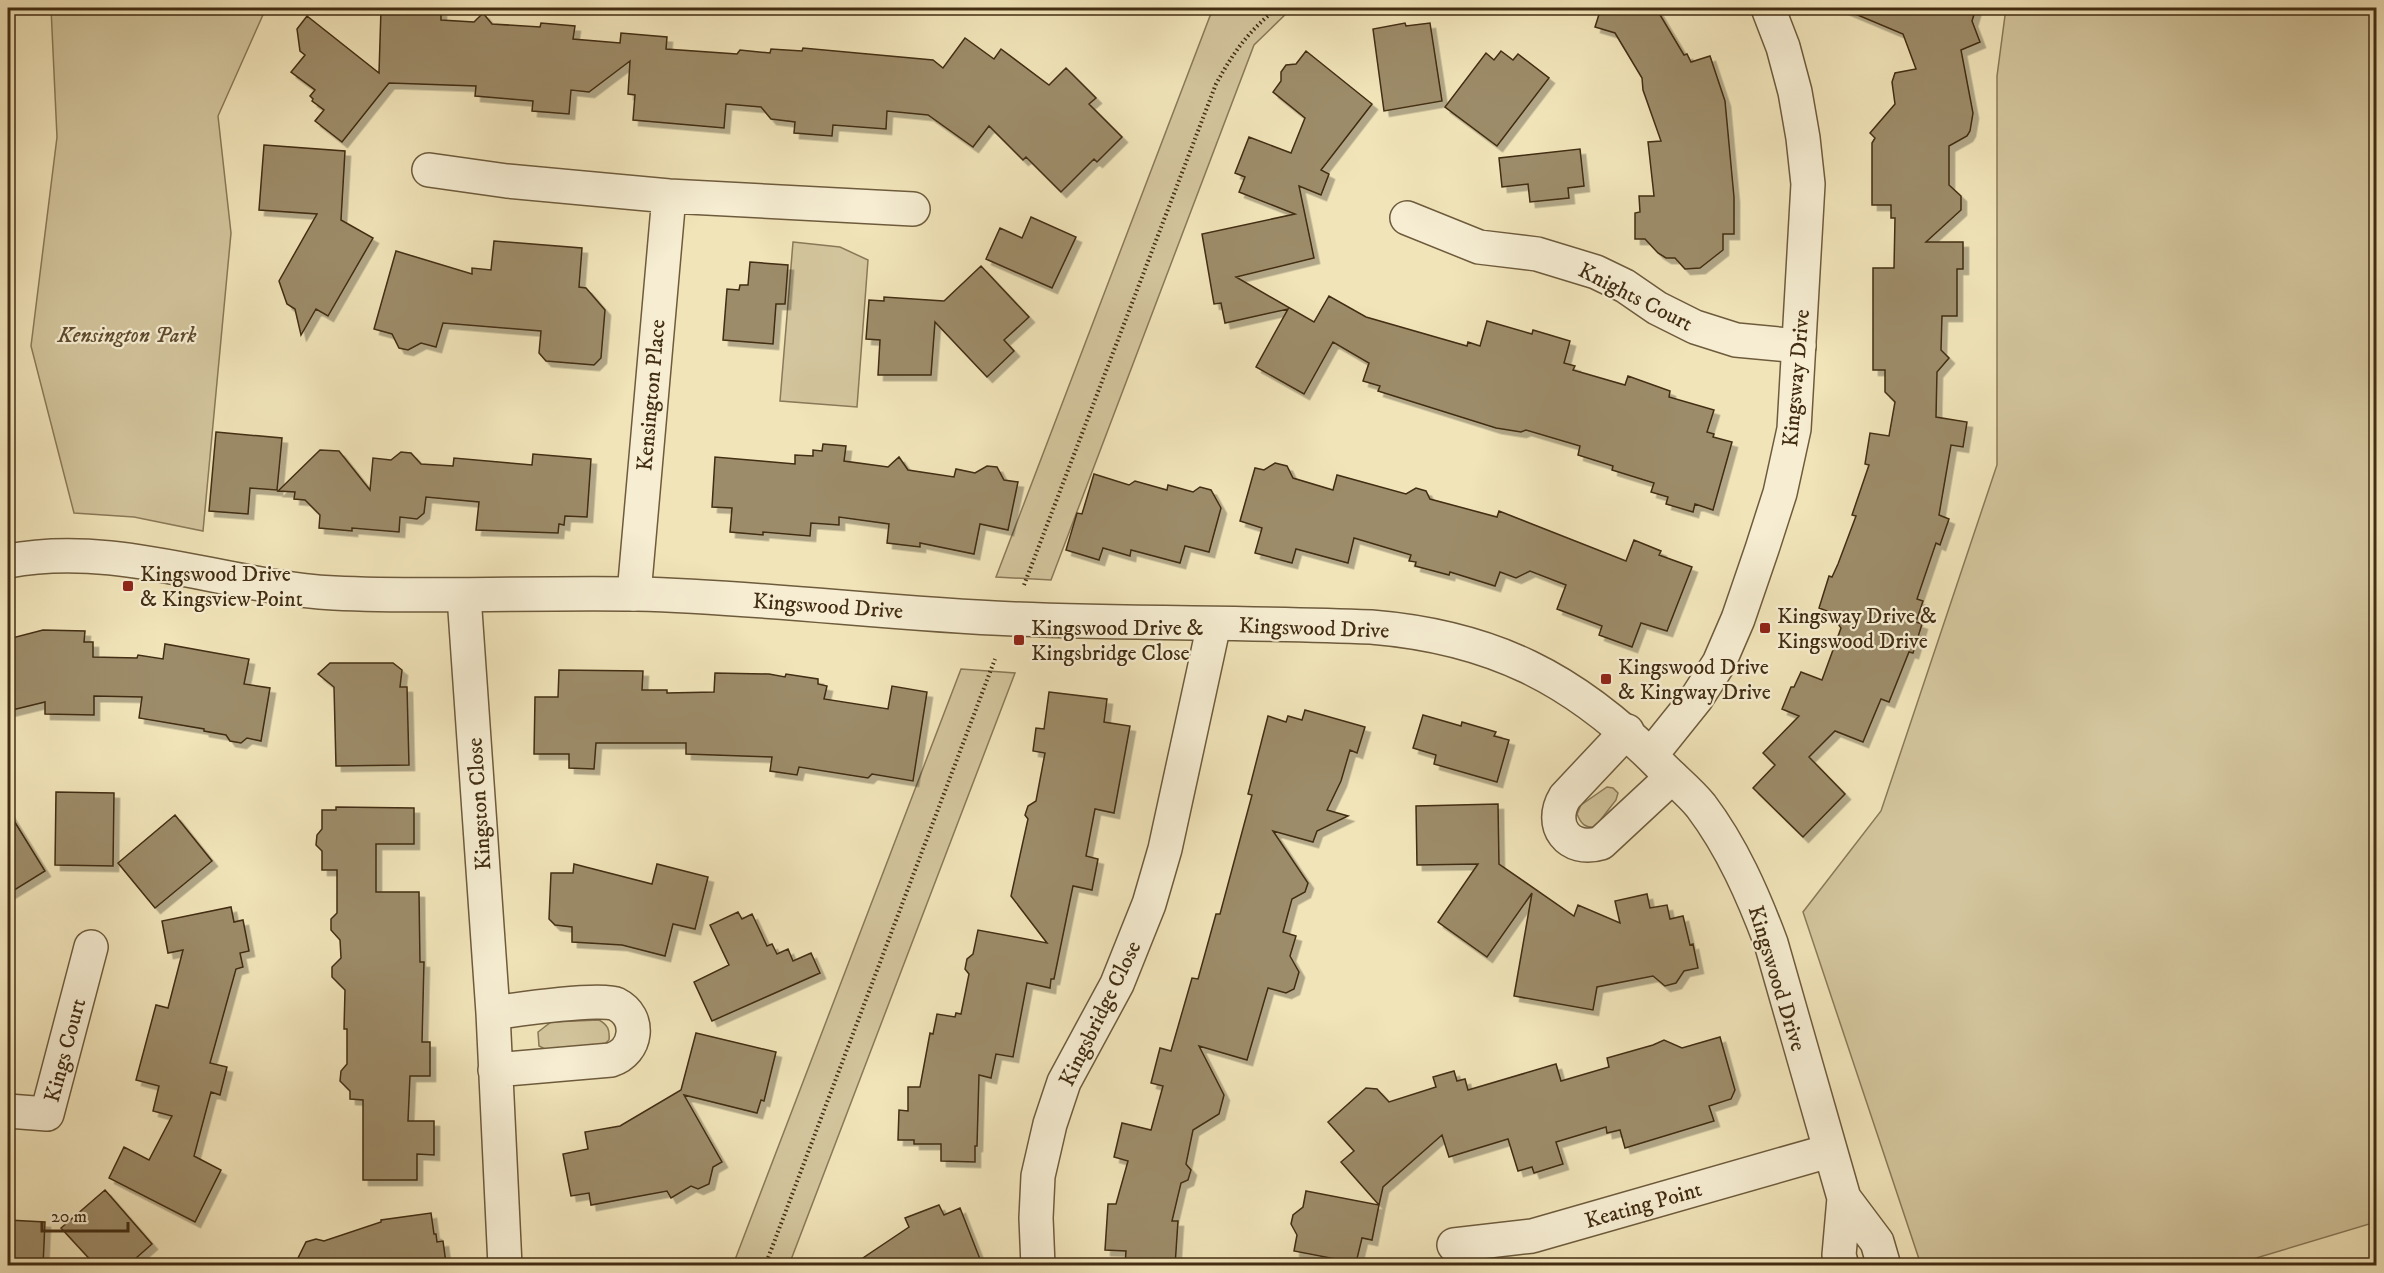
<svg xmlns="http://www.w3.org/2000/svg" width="2384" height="1273" font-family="'IM FELL DW Pica',serif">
  <defs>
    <filter id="shadow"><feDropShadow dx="5.5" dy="5.5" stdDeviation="0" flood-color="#0004"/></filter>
  </defs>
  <rect width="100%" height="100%" fill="#f1e4b9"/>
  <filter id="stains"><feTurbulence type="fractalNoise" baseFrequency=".00333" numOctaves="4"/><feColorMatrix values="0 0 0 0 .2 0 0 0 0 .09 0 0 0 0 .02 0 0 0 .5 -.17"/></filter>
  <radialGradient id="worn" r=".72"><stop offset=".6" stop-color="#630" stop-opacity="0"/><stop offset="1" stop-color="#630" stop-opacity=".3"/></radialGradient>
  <!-- green -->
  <path fill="#d3c59d" stroke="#8a7958" stroke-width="1.5" d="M51,8H266L218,116L231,233L203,531L134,517L74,513L31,346L57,137Z
    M1218,8H1292L1254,45L1051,580L996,577L1210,16Z
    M2006,8H2376V1222L2233,1265H1921L1803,912L1881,811L1997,465V76Z
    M793,242L840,247L868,260L857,407L780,401Z
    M961,669L1015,673L789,1265H733Z
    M1607,787L1613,788L1618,793L1616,800L1595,827C1585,828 1581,824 1577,814L1581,805Z
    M599,1020C608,1025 610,1030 609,1040L601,1047L547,1050L539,1046L538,1032L551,1022Z"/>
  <!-- building -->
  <path fill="#9d8c69" stroke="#422d12" stroke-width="1.5" filter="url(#shadow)" d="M398,8H421L424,10L441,11V20L474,22L483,13L492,24L540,27L541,23L575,26L573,39L620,43L621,33L667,37L666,49L737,54L740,50L770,53L771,49L802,51L803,48L933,60L943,68L965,38L994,59L1001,49L1049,85L1066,68L1096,98L1089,104L1122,137L1097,162L1094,159L1061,192L1026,157L1023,160L989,126L973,147L928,115L887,111L886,129L833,125L832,136L794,133L795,122L771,119L761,107L726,104L724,128L633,120L635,95L628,94L630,61L589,92L571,90L569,114L532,111L533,101L475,96L476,86L389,83L342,142L315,121L324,110L312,101L313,99L310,96L315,90L291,72L305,55L300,51L297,29L307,16L379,73L381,9Z
    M1601,8H1656L1684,55L1687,54L1691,62L1710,56L1725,101L1734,197V234H1723V250L1700,268L1685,269L1675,258H1666L1658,253L1645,239H1635V213L1640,212L1639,196H1654L1648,142L1661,141L1643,90L1642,78L1615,33L1595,27Z
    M1841,8H1976L1972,21L1980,42L1961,50L1973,113L1970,131L1967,136L1949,146V185L1961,196V210L1926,242H1963V269H1957V316H1942L1941,350L1949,358L1937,372L1936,417L1967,422L1963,447L1951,445L1939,515L1949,519L1940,545L1936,543L1917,599L1923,601L1916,622L1922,624L1913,653L1909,652L1889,702L1881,699L1863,742L1835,731L1809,757L1845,794L1803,837L1753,788L1775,765L1763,753L1799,716L1782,709L1791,687H1794L1801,672L1822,680L1841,628L1830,612L1819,608L1829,576L1832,577L1838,564L1856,516L1852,515L1869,465L1865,464L1870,433L1889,436L1895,402L1885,392V370H1873V268H1894L1895,218H1891V205H1872V143L1875,138L1870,133L1895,104L1892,82L1895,73L1916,69L1903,34Z
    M1405,23L1406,26L1430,23L1442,101L1384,111L1373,29Z
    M1306,51L1372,104L1321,170L1329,174L1321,195L1299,186L1314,258L1236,277L1314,322L1329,296L1366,317L1467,346L1468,342L1480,346L1487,321L1532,334L1533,330L1570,341L1564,363L1575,366L1573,370L1625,385L1628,376L1670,391L1669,397L1714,410L1707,432L1714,434L1713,437L1732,442L1713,510L1695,504L1693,512L1666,504L1668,497L1651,492L1654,483L1612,470L1613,466L1578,455L1580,446L1526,430L1521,432L1496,428L1378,391L1380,386L1363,381L1369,363L1333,342L1304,394L1256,367L1288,309L1225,323L1221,303L1214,304L1202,234L1295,214L1239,192L1245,177L1235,173L1249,137L1291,153L1305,118L1273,92L1281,81V72L1286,65L1296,64Z
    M1501,51L1513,60L1518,54L1549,78L1497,146L1445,107L1486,53L1494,60Z
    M264,145L345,151L341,220L373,238L328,316L316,309L301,335L295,309L287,304L279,281L317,214L259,210Z
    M1580,149L1584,186L1568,188L1569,198L1530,202L1528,184L1502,187L1499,158Z
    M1031,217L1076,237L1052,288L986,259L1000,228L1022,238Z
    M494,241L582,248L579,287L586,288L605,310L601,358L594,365L546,361L539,353L541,331L443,323L436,347L421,343L408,350L399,348L392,334L374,329L396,251L472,274V268L491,270Z
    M750,262L788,265L785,304H776L773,344L723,340L727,289L739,290L740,285H748Z
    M981,266L1029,317L1004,340L1014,351L987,377L935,322L931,375H878L880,340L866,339L869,300L884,301V297L944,301Z
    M216,432L282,438L277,490L250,488L248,514L209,511Z
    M823,444L846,446L844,461L888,467L899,457L908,470L954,477L956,469L975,473L987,466L997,467L1004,480L1018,482L1008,530L980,524L974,554L920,543V547L887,543L889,524L839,517V525L811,523L810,536L763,532V535L730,532L732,508L712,507L715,457L795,464V455L813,456V450L822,451Z
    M320,450L339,451L370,490L373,458L391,460L401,452L411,453L421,464L453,466L454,458L532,465L533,454L591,459L587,517L565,516L564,525L559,524L558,533L476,530L479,502L426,497L424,513L417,519L400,517L399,532L352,528V531L319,528L320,515L305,500L294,499L295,492L278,491Z
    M1275,463L1287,466L1293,478L1333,490L1337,475L1406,494L1416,488L1426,491L1430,499L1497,517L1499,511L1626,561L1634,540L1661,551L1659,555L1692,567L1667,631L1641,623L1632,647L1599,635L1602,626L1557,609L1566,585L1530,571L1516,578L1500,572L1495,586L1450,572L1449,575L1415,566L1416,562L1409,561L1411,555L1354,538L1348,563L1296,549L1292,563L1255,553L1262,528L1240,521L1255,468L1264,470Z
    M1094,474L1129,485L1135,481L1167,490L1168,485L1193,492L1200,487L1211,490L1221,508L1209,552L1185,546L1180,563L1131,550L1130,556L1103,548L1099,560L1066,550L1077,513L1082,514Z
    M43,630L85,631L84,642H93V657L137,658L138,655L163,659L165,644L249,659L244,684L270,688L261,741L247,738L241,743L230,741L226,735L204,731V729L139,718L142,697L94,696V715L45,714V702L8,711V639Z
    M330,663H393L402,670L400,687H407L409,765L336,766L334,687L318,674Z
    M559,670L643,671L642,690H667V693L714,692L715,673L769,674L785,677L786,674L818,679V684L827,686L824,699L888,709L892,686L927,692L913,781L872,774L868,778L799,767L797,775L770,771L772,757L686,754V743H596L594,769L569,768V754H534L535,697H558Z
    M1049,692L1107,699L1104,722L1130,726L1114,813L1095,809L1086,856L1098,859L1092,890L1073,886L1054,979H1051L1050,988L1027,983L1013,1057L996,1054L991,1078L979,1075L977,1146H975V1162L941,1161V1144H914V1140H898L899,1110L908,1111V1087H920L930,1033L933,1034L937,1014L955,1017L956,1013L961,1014L969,974L965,969L967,959L973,954L978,930L1047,943L1011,896L1028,819L1025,815L1028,806L1036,801L1045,753L1033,751L1036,728L1044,729Z
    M1305,710L1365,727L1357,753L1350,750L1341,781L1327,810L1348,816L1317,831L1313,842L1273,831L1308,883L1305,892L1292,899L1283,932L1296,936L1290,956L1299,972L1294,989L1286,993L1268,988L1247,1060L1199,1046L1224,1095L1219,1114L1193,1130L1186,1164L1191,1170L1188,1180L1181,1183L1172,1221H1178L1175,1266H1125L1126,1251L1105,1250L1108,1204H1116L1128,1161L1114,1157L1122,1123L1151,1130L1163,1086L1151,1083L1160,1048L1171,1051L1192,978L1198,979L1216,914H1220L1252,795L1248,794L1268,716L1286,722L1288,716L1302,720Z
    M1423,715L1461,726L1462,722L1496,732L1494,736L1509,740L1497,782L1434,764L1436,755L1413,748Z
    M56,792L114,793L113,866L55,865Z
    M1498,804L1499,864L1574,916L1578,905L1620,923L1615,901L1647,894L1650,908L1667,905L1670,919L1683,916L1690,945L1693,944L1698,968L1684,971L1676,983L1665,986L1653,976L1597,987L1593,1010L1514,996L1532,893L1487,957L1438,922L1478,864L1417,865L1416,806Z
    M336,807L414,808V844H376V892H419L420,962H424L422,1042H430V1076H410L408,1121H434V1155L417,1154V1180H363V1100L350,1099V1091L340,1081L341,1071L347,1064V1029H344L345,990L332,977V967L341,958L340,940L331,930V919L337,913V870H322V851L316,845L317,835L322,829V810H336Z
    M8,811L45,871L8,894Z
    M175,815L212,861L155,908L118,863Z
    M574,864L652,884L657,864L708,877L695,929L673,924L665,956L622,945L572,942V927L555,925L549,919L551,873H573Z
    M231,907L234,922L243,920L249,951L240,953L243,967L236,969L210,1063L227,1067L220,1095L211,1092L194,1156L221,1170L195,1222L109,1178L124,1147L149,1160L172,1116L153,1111L159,1086L136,1080L156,1005L168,1008L183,950L168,953L162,921Z
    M738,912L742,919L752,914L767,946L772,944L777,954L788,949L793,961L811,953L820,973L712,1021L694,982L729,965L710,925Z
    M696,1033L776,1052L764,1101L761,1100L757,1113L684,1095L722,1162L713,1167L709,1184L698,1189L691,1186L671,1198L667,1191L591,1205L589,1193L571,1196L563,1154L588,1149L585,1132L620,1126L681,1090Z
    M1720,1037L1735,1090L1731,1099L1709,1106L1714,1121L1625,1148L1620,1130L1607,1133L1606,1127L1556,1142L1563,1164L1534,1173L1532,1167L1518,1171L1508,1139L1449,1157L1442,1135L1383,1187L1379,1205L1341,1162L1354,1151L1328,1122L1366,1088L1377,1089L1389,1102L1436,1087L1433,1077L1454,1071L1457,1081L1465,1079L1468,1090L1556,1064L1561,1081L1609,1067L1607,1058L1653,1045L1664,1040L1682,1048Z
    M105,1190L152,1244L127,1266H96L61,1228Z
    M1306,1191L1379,1205L1372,1240L1362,1238L1356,1263L1294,1251L1297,1235L1291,1224L1293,1215L1303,1207Z
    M939,1205L944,1215L960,1208L980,1259L963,1266H851L909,1227L905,1218Z
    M431,1213L434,1234H436L437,1242L443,1241L446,1263H439V1266H294L306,1242L316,1239L324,1241L381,1222V1220Z
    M8,1220L45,1222L43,1266H8Z"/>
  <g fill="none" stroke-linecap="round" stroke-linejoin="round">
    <defs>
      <path id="minor" d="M429,170L507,181L669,196L913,209
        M1407,218L1479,247L1537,254L1596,272L1625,286L1657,308L1695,327L1736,340L1799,346
        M634,594L669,196
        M464,596L493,1013L505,1266
        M1627,731L1565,797C1548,825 1568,853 1601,843L1672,777
        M493,1013C514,1010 602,997 616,1004C642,1017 637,1052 611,1060L495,1070
        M8,1111L47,1114L91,947
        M1454,1245L1532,1236L1829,1151
        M1038,1266L1036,1218L1038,1176L1050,1124L1064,1082L1117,984L1149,904L1165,849L1214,624"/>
      <path id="tertiary" d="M8,561C118,540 224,587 334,593C435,598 536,592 636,594C763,597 888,614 1014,619C1133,624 1252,622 1371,627C1492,637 1574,678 1659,764C1672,778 1689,791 1701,806C1732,847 1753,895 1771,943L1844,1198L1877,1242L1884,1266
        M1651,755L1696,699L1719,663L1738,619L1762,549L1780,493L1794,429L1808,184L1803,138L1795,92L1783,47L1768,8
        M1842,1266L1839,1255L1844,1198"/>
    </defs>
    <!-- minor casing -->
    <use href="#minor" stroke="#6e5b3c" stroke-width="36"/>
    <!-- tertiary casing -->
    <use href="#tertiary" stroke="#6e5b3c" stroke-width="36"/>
    <!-- path -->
    <path stroke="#422d12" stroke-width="4" stroke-dasharray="1.5 3" stroke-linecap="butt" d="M1024,585L1216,84C1235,50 1247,33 1277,8
      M765,1266L995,659"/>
    <!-- minor -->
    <use href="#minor" stroke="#f6edd2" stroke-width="33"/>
    <!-- tertiary -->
    <use href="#tertiary" stroke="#f6edd2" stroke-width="33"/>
  </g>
  <!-- markers -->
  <g fill="#8f2418" stroke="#f6edd2" stroke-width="2">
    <rect x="122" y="580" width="12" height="12" rx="3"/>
    <rect x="1759" y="622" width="12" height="12" rx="3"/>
    <rect x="1013" y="634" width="12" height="12" rx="3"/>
    <rect x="1600" y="673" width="12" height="12" rx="3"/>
  </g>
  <g text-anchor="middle" stroke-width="4.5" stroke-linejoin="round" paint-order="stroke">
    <!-- street labels -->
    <g font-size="22" fill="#422d12" stroke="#f6edd2">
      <text transform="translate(1636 296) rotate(27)" y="8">Knights Court</text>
      <text transform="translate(1795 378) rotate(-85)" y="8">Kingsway Drive</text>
      <text transform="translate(650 395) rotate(-85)" y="8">Kensington Place</text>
      <text transform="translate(828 605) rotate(4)" y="8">Kingswood Drive</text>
      <text transform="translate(1314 627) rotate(2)" y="8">Kingswood Drive</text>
      <text transform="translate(478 804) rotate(-94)" y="8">Kingston Close</text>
      <text transform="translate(1778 978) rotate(73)" y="8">Kingswood Drive</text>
      <text transform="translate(1099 1013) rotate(-64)" y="8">Kingsbridge Close</text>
      <text transform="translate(64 1050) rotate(-75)" y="8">Kings Court</text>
      <text transform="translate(1643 1204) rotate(-16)" y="8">Keating Point</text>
    </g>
    <!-- park labels -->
    <g font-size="22" font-style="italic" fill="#5f4b2e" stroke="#f6edd2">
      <text x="127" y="342">Kensington Park</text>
    </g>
    <!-- poi labels -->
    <g font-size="22" fill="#422d12" stroke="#f6edd2" text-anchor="start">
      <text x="140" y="581">Kingswood Drive<tspan x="140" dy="25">&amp; Kingsview Point</tspan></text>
      <text x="1777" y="623">Kingsway Drive &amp;<tspan x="1777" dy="25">Kingswood Drive</tspan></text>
      <text x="1031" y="635">Kingswood Drive &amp;<tspan x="1031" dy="25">Kingsbridge Close</tspan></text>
      <text x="1618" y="674">Kingswood Drive<tspan x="1618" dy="25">&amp; Kingway Drive</tspan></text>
    </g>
  </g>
  <!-- margin -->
  <rect width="2384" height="1273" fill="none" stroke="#f1e4b9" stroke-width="30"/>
  <rect x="9" y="9" width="2366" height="1255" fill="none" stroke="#422d12" stroke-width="3"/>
  <rect x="15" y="15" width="2354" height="1243" fill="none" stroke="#422d12" stroke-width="1.5"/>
  <!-- scale -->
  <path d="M42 1222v9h86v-9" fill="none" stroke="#422d12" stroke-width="3"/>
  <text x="51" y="1222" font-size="18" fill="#422d12" stroke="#f6edd2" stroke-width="4.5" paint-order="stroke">20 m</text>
  <rect width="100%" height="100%" filter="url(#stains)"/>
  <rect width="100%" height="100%" fill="url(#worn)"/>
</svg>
